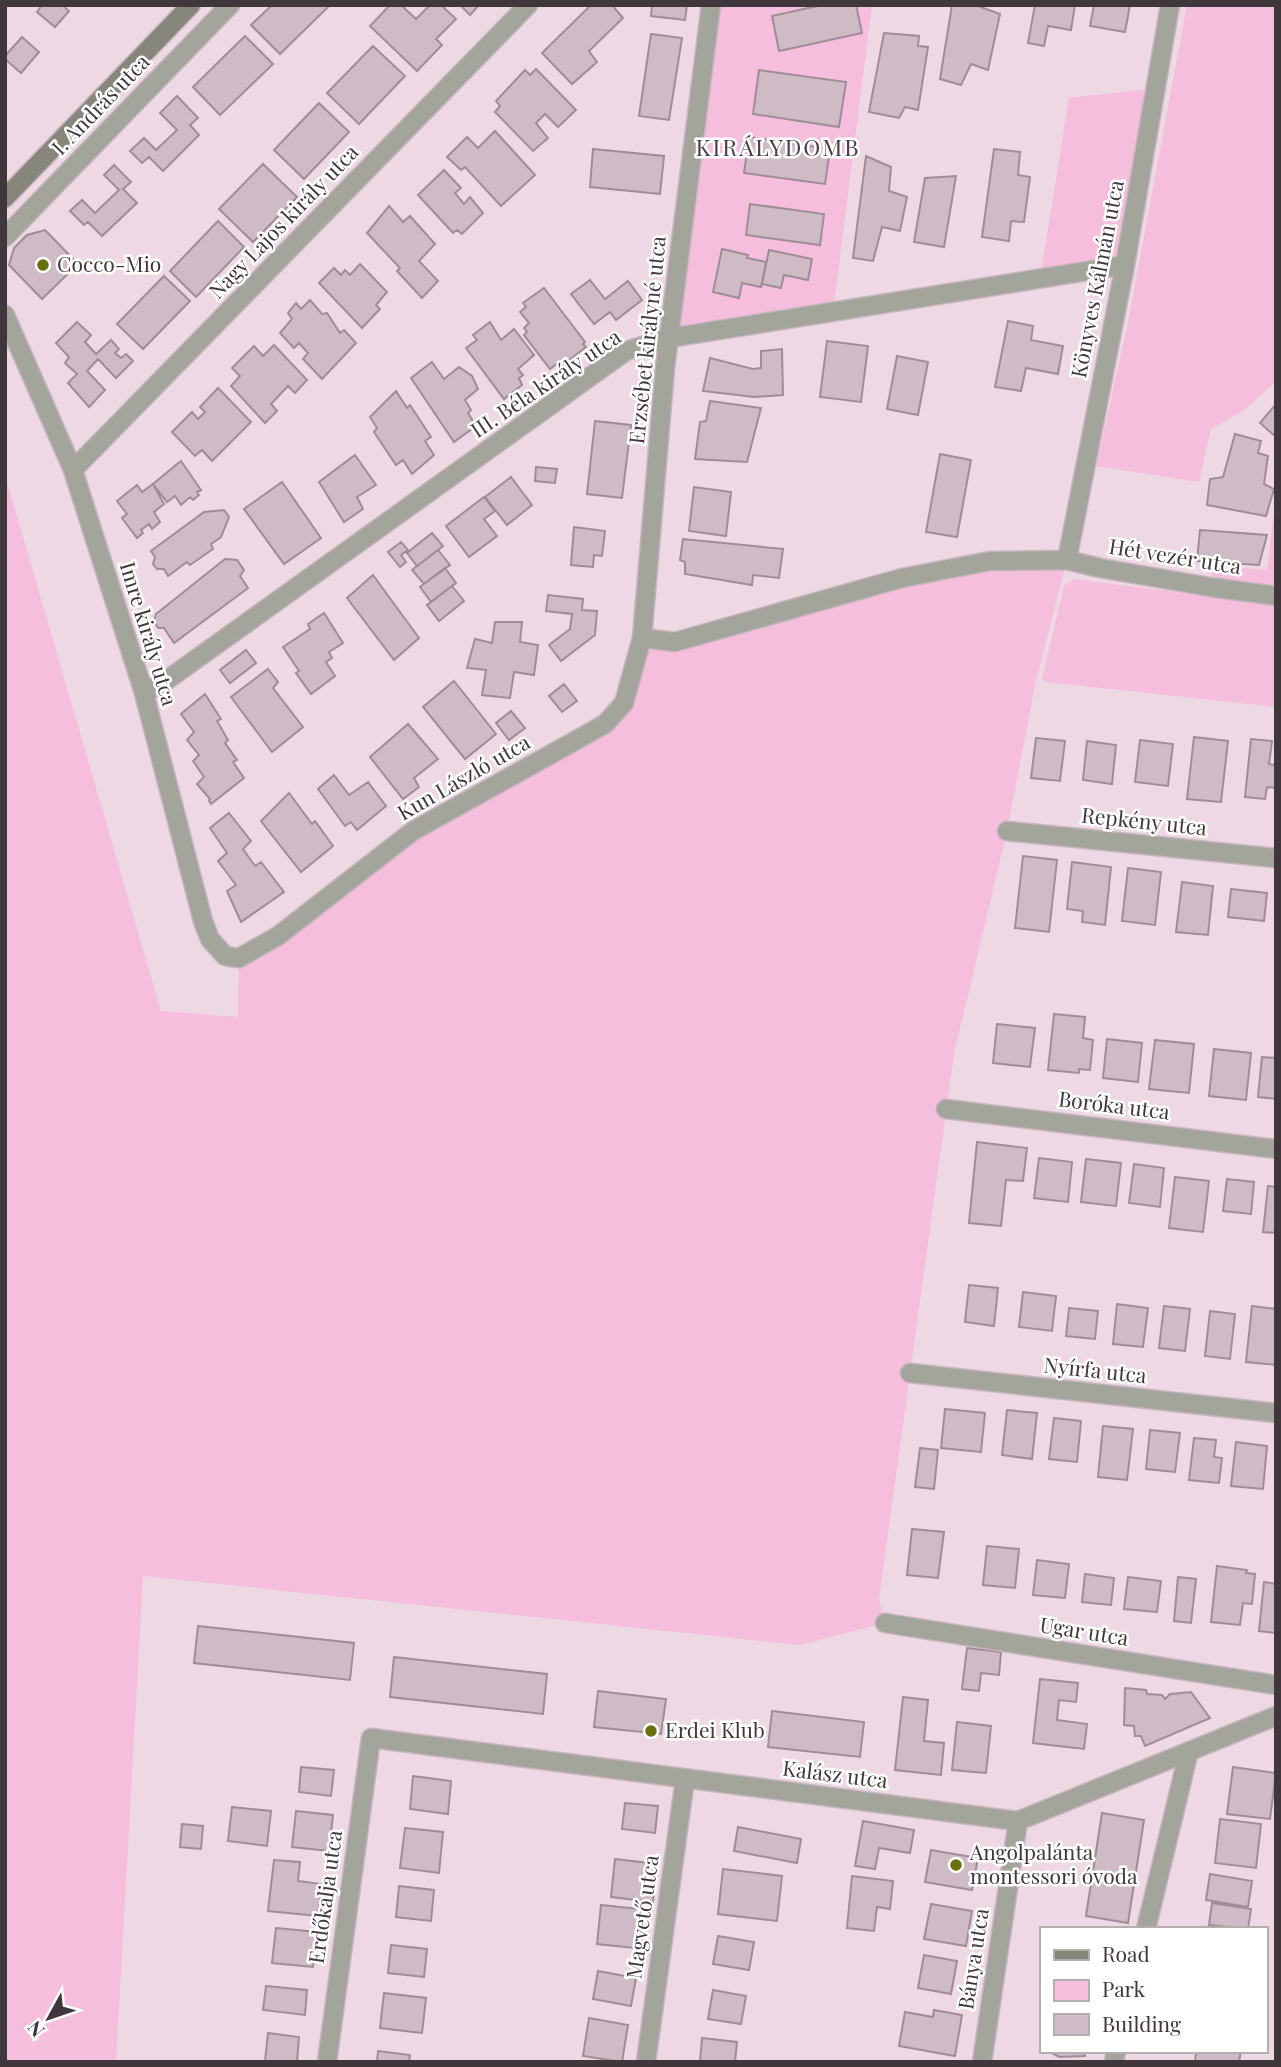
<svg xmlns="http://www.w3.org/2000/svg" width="1281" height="2067" font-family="'Playfair Display',serif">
  <rect width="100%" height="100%" fill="#edd8e3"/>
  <!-- green -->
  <path fill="#f5bedc" d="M711,5H872L833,312L669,338Z
    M1187,5H1276V381L1246,409L1211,429L1199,482L1096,466L1128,323Z
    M1156,88L1125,265L1040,279L1069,98Z
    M5,475L161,1011L238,1017L239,958L413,831L624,703L642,638L675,642L902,578L1067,560L1036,680L1007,831L954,1054L879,1599L885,1623L800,1645L143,1576L116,2062H5Z
    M1273,518L1276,519V596L1210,587L1213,565L1267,570Z
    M1074,579L1276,605V707L1046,682L1042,679L1064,586Z"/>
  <!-- building -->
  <path fill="#cfbbc5" stroke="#a08c97" stroke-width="2" d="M42,5H62L69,11L55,27L37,12Z
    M272,5H330L280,54L251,25Z
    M390,5H401L416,19L430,5H441L456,19L436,39L442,45L417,71L370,26Z
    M460,5H479L470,15Z
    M591,5H612L623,18L589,51L597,62L572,84L542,53Z
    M652,5H687L685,20L651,16Z
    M822,5H856L862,33L779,51L772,16Z
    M952,5H975L1000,14L988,70L971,64L961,85L940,79Z
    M1035,5H1075L1071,30L1048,26L1044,46L1028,43Z
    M1094,5H1130L1125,32L1090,26Z
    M884,33L919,36L918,46L928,47L918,110L905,107L899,118L869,112Z
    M651,34L682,38L669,120L639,116Z
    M245,36L273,64L220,115L193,87Z
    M22,37L39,52L21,73L5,59V56Z
    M373,46L405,76L359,124L327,93Z
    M536,69L576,110L558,127L545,114L536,123L548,138L533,151L495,112L500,106L496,101L525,70L530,75Z
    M759,70L846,82L839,127L753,114Z
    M177,96L198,118L190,125L199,135L163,171L149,157L142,163L130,151L144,138L156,150L177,130L160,113Z
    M319,103L349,132L304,179L274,150Z
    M495,131L535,175L501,206L465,167L461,170L447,157L467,137L478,148Z
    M749,137L830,149L825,184L744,173Z
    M593,149L664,156L660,194L590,187Z
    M994,149L1020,152L1018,175L1030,177L1024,222L1011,221L1009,241L982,237Z
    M866,156L891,167L889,191L907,197L900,231L882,227L873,261L853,258Z
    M263,164L297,197L253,242L219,209Z
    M114,165L131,182L123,189L137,203L102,236L88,222L84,225L70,211L82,200L95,213L119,190L104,175Z
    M444,170L461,188L455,193L464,204L470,197L483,213L462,234L457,230L453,233L418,195Z
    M956,176L944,247L914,242L925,178Z
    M750,204L824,214L820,245L746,235Z
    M389,206L403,222L410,216L435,244L419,261L438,281L422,298L397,271L400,268L367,233Z
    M218,221L244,247L196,297L170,271Z
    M45,230L78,264L42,299L9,265L14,248L27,235Z
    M722,249L748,255L747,258L766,262L761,287L742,283L739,298L713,292Z
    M769,250L812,259L808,280L784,275L781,288L762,284Z
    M360,264L387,292L376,305L380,309L362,328L319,283L334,268L341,275L345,270L350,275Z
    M164,276L190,301L143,349L117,324Z
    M590,280L605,299L628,281L642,300L616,320L610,312L594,324L571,294Z
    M544,288L585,342L583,344L586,347L563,365L560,361L550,369L524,335L527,332L524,328L529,323L520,312L526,307L523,303Z
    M310,300L322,314L327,313L340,333L344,330L356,343L322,379L303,359L308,353L299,343L294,348L280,333L292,319L288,313L296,303L301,309Z
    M1008,321L1033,326L1031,340L1063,346L1058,374L1026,368L1021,391L995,387Z
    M77,322L91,335L85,342L96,354L111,340L119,349L115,353L121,358L126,354L133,361L116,378L98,359L87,371L105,390L89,407L68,383L77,374L65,363L69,357L56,343Z
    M490,322L501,340L514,329L534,355L518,369L523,375L519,378L522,385L504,399L466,348L477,340L473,335Z
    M827,341L868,346L861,402L820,397Z
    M274,345L307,380L295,393L288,386L271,404L277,411L265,423L231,386L240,376L232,368L254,346L263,356Z
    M782,349L783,395L754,397L703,391L710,358L753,369L761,368V351Z
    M897,356L928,362L918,415L887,409Z
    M432,362L444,379L459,367L472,376L478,389L465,400L471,410L468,413L476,426L454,442L411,378Z
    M218,388L251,422L212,461L202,450L195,456L172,432L192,412L198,419L205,412L200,407Z
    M396,391L407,408L410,405L431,437L425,441L434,455L412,474L403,460L396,465L374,432L377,428L370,417Z
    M710,401L761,408L747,462L695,459L700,422L706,421Z
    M1276,404V437L1260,423Z
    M595,421L631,425L622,498L587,494Z
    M1235,434L1261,441L1258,453L1268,456L1264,484L1274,489L1266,516L1207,505L1210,479L1223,477Z
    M940,454L971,460L957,537L926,532Z
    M355,455L376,485L357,497L363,509L344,522L319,482Z
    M181,461L201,490L197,492L199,495L193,500L190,497L181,505L175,496L167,502L153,484Z
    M536,467L557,469L555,483L535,481Z
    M511,477L532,505L507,525L485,497Z
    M282,482L321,538L284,564L244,509Z
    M153,484L164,504L154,512L160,522L152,529L149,524L141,530L143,533L137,538L122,518L127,514L117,501L137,485L142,492Z
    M694,487L731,492L726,536L689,531Z
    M484,497L495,511L484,519L497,536L469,557L446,526Z
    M224,510L229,517L221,537L211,544L213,549L190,565L187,562L168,576L164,569H157L153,564L155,557L151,551L204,512Z
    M574,527L605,531L602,556L594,555L593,567L571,565Z
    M1200,530L1267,535L1259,565L1197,561Z
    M432,533L443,546L417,566L407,553Z
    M683,539L783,549L779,578L753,575L752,585L685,574V562L680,560Z
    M401,542L408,550L401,555L406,562L400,567L388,552Z
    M438,550L450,565L424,584L412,570Z
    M225,559L237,560L244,570L240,576L248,588L174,643L164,628H158L154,621L156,614Z
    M445,568L456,583L431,602L420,587Z
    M373,575L419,638L394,660L347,598Z
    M452,586L464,601L439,621L427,605Z
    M548,595L583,599L582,610L597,611L595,635L561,661L549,645L570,629L572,614L546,611Z
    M324,613L343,643L329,652L332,658L326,662L335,676L311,694L296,673L299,671L283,647L310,629L308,624Z
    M495,622H522L520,642L538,645L534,675L514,672L510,698L482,695L486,670L467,668L475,639L492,643Z
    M246,650L256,663L230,683L220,670Z
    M268,669L278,682L273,688L303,727L272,752L231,697Z
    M454,681L496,734L465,759L423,707Z
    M564,684L577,701L562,712L549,696Z
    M205,694L221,719L217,721L228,740L225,743L237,760L233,762L244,778L211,804L209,801L210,799L197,784L204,777L193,761L199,755L187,740L194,732L181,714Z
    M511,711L525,728L509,740L496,723Z
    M408,724L438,759L414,778L419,787L403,799L370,757Z
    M1194,737L1228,741L1221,802L1187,799Z
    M1036,738L1065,741L1060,781L1031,778Z
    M1251,739L1272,741L1269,764L1276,765V788L1267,787L1265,799L1245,797Z
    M1140,740L1173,744L1168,786L1135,782Z
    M1087,741L1116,745L1112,784L1083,780Z
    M334,775L349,795L368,782L386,806L357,830L351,822L345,826L318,789Z
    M289,793L312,824L315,821L333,846L301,872L261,821Z
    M229,813L251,841L243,849L255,866L261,862L284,892L241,922L227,891L236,885L218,861L227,853L210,828Z
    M1023,856L1057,860L1049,932L1015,928Z
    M1072,862L1111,867L1105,925L1082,922L1083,911L1067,909Z
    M1128,868L1161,872L1155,925L1122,921Z
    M1182,882L1213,886L1208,935L1176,932Z
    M1231,889L1267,893L1264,921L1228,917Z
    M1054,1014L1085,1017L1083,1038L1093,1040L1090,1070L1079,1069V1073L1048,1070Z
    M997,1024L1035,1028L1030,1067L993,1063Z
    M1107,1039L1142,1043L1138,1082L1103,1078Z
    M1155,1040L1194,1044L1189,1093L1149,1089Z
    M1214,1049L1251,1053L1246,1100L1209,1096Z
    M1262,1057L1276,1058V1099L1258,1097Z
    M977,1142L1027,1148L1023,1181L1006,1180L1001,1226L969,1223Z
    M1039,1158L1072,1162L1068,1202L1034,1198Z
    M1086,1159L1121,1163L1116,1206L1081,1202Z
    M1134,1164L1164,1168L1160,1207L1129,1203Z
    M1175,1177L1209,1181L1203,1232L1169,1228Z
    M1227,1179L1254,1182L1251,1214L1223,1211Z
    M1268,1186L1276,1187V1233L1263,1232Z
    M969,1285L998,1288L994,1326L965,1322Z
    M1023,1292L1056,1296L1052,1331L1019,1327Z
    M1117,1304L1148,1308L1143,1347L1113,1344Z
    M1164,1306L1190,1309L1185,1351L1159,1348Z
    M1252,1306L1276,1309V1365L1246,1362Z
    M1069,1308L1098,1311L1095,1339L1066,1336Z
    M1210,1311L1235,1314L1230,1359L1205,1356Z
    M945,1409L985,1413L981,1452L941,1448Z
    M1007,1410L1037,1413L1032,1459L1002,1455Z
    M1054,1418L1081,1421L1077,1462L1049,1459Z
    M1103,1426L1133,1429L1127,1480L1098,1477Z
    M1150,1430L1180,1433L1175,1472L1146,1469Z
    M1194,1438L1216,1440L1214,1457L1222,1458L1219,1483L1189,1480Z
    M1236,1442L1267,1446L1263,1489L1231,1486Z
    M920,1448L938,1450L934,1489L915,1487Z
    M912,1529L944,1532L938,1578L907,1575Z
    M987,1546L1019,1549L1015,1588L983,1585Z
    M1037,1560L1069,1564L1065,1598L1033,1595Z
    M1217,1566L1247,1570L1246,1573L1255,1574L1252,1604L1243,1603L1240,1625L1211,1622Z
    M1085,1574L1114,1578L1111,1605L1082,1602Z
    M1128,1577L1161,1581L1157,1612L1124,1609Z
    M1178,1577L1196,1579L1191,1623L1174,1621Z
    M1264,1582L1276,1584V1633L1259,1631Z
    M198,1626L354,1643L350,1680L194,1663Z
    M967,1648L1001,1652L999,1675L981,1673L979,1691L962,1689Z
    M394,1657L547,1674L543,1714L390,1697Z
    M1040,1679L1078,1683L1076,1702L1059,1700L1057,1720L1087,1724L1084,1749L1033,1743Z
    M1125,1688L1146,1690L1147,1694L1162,1695L1165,1699L1170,1694L1191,1692L1210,1718L1145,1746L1141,1736H1135L1134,1726L1124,1725Z
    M598,1691L666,1699L661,1734L594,1727Z
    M903,1697L928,1700L924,1741L944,1743L941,1775L895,1770Z
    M772,1711L864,1722L860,1757L768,1747Z
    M957,1722L991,1726L986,1773L952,1770Z
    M301,1767L334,1770L331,1796L299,1792Z
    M1233,1767L1276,1773L1270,1819L1227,1814Z
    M413,1776L451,1781L448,1814L410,1809Z
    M625,1803L658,1806L655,1833L622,1829Z
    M232,1807L271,1811L267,1846L228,1841Z
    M296,1811L333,1815L329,1851L292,1847Z
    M1102,1813L1144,1820L1128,1923L1086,1916Z
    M1220,1819L1261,1824L1256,1868L1215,1863Z
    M863,1821L914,1830L910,1853L879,1848L875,1869L855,1866Z
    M182,1824L203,1826L201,1849L180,1847Z
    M738,1827L801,1839L797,1863L734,1851Z
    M405,1828L443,1832L439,1873L400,1868Z
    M931,1850L978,1858L972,1890L925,1882Z
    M615,1859L657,1864L653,1902L611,1897Z
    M274,1860L300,1862L298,1881L321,1884L318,1916L268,1911Z
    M723,1869L782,1876L777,1921L718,1914Z
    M1210,1874L1252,1881L1248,1907L1206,1900Z
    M852,1876L893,1881L890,1909L877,1907L874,1931L847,1928Z
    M399,1886L434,1890L431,1921L396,1917Z
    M1212,1903L1251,1909L1248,1929L1209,1925Z
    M931,1904L972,1911L966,1946L924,1939Z
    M601,1905L648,1910L644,1949L597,1944Z
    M276,1928L317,1932L313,1967L272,1963Z
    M718,1936L754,1942L749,1970L713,1964Z
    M391,1945L427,1949L424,1977L388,1973Z
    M924,1955L957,1961L951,1994L918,1988Z
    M598,1971L636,1978L631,2006L593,1999Z
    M266,1986L307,1990L305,2015L263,2010Z
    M713,1990L746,1996L741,2024L708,2019Z
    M384,1993L426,1998L422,2033L380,2028Z
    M934,2010L962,2015L955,2056L899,2046L905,2012L933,2017Z
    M589,2018L628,2025L622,2062L583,2056Z
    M268,2033L299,2037L297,2062H265Z
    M702,2038L737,2042L735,2062H700Z
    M378,2051L410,2055L409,2062H377Z
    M1048,2051H1084L1085,2056L1059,2057Z
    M1196,2051H1241L1239,2062H1195Z"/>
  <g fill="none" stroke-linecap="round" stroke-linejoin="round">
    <defs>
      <path id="street" d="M5,237L230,5
        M5,315L73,470L144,693L203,921L210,939L225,956L239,958L278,936L413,831L582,737L605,724L624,703L642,638L665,368L711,5
        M73,470L528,5
        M1067,560L1125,265L1170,5
        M642,638L675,642L902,578L990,561L1067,560L1100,568L1210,587L1276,596
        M144,693L167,680L626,351L669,338L1125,265
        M1007,831L1276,858
        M946,1109L1276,1149
        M910,1373L1276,1413
        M885,1623L1276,1685
        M1146,1929L1189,1751
        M327,2062L371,1738L1018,1821L1276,1716
        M646,2062L685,1779
        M982,2062L1018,1821
        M1114,2062L1116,2051"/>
      <path id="secondary" d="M5,198L191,5"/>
    </defs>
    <!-- street casing -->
    <use href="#street" stroke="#c7b5be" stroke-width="21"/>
    <!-- secondary casing -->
    <use href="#secondary" stroke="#c7b5be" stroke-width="21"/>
    <!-- street -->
    <use href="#street" stroke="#a3a49b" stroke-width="18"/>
    <!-- secondary -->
    <use href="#secondary" stroke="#86877a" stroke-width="18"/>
  </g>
  <!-- markers -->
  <g fill="#6b6d0e" stroke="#fff" stroke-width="2.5">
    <circle cx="43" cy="265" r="7"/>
    <circle cx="651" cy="1731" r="7"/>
    <circle cx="956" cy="1865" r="7"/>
  </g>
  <g text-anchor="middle" stroke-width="5" stroke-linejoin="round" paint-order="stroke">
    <!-- street labels -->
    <g font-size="21" fill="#40373c" stroke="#fff">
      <text transform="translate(101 105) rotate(-46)" y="7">I. András utca</text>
      <text transform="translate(284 222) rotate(-46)" y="7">Nagy Lajos király utca</text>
      <text transform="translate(1098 279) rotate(-79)" y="7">Könyves Kálmán utca</text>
      <text transform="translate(648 340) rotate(-84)" y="7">Erzsébet királyné utca</text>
      <text transform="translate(546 384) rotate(-34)" y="7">III. Béla király utca</text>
      <text transform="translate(1175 557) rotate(9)" y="7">Hét vezér utca</text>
      <text transform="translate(148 634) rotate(73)" y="7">Imre király utca</text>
      <text transform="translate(464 778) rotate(-30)" y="7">Kun László utca</text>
      <text transform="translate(1144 822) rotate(6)" y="7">Repkény utca</text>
      <text transform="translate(1114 1106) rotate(7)" y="7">Boróka utca</text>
      <text transform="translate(1095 1371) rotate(6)" y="7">Nyírfa utca</text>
      <text transform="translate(1084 1632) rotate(9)" y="7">Ugar utca</text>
      <text transform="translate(835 1775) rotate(7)" y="7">Kalász utca</text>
      <text transform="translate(326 1897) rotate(-82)" y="7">Erdőkalja utca</text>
      <text transform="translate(643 1917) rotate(-82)" y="7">Magvető utca</text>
      <text transform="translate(974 1959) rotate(-81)" y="7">Bánya utca</text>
    </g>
    <!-- poi labels -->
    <g font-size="21" fill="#40373c" stroke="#fff" text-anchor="start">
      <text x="57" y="272">Cocco-Mio</text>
      <text x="665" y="1738">Erdei Klub</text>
      <text x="970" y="1860">Angolpalánta<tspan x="970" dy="24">montessori óvoda</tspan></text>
    </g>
    <!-- neighbourhood labels -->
    <g font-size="23" letter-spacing="2" fill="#4c3c45" stroke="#fff">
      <text x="778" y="156">KIRÁLYDOMB</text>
    </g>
  </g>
  <!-- border -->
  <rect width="1281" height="2067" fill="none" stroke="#40373c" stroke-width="14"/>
  <!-- legend -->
  <rect x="1040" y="1927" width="228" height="126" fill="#ffffff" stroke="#b3afb1" stroke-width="2"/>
  <rect x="1054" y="1950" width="35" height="10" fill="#86877a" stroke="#b3afb1" stroke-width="2"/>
  <text x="1102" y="1962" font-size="21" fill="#40373c">Road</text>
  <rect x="1054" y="1980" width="35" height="21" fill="#f5bedc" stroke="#b3afb1" stroke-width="2"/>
  <text x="1102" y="1997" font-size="21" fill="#40373c">Park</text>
  <rect x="1054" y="2014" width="35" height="21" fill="#cfbbc5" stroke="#b3afb1" stroke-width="2"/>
  <text x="1102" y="2032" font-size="21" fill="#40373c">Building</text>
  <!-- north arrow -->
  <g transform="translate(49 2018) rotate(230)" stroke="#ffffff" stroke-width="5" paint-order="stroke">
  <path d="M0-5L12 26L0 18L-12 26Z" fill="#40373c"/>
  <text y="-10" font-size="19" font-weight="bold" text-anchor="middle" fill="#40373c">N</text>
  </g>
</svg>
